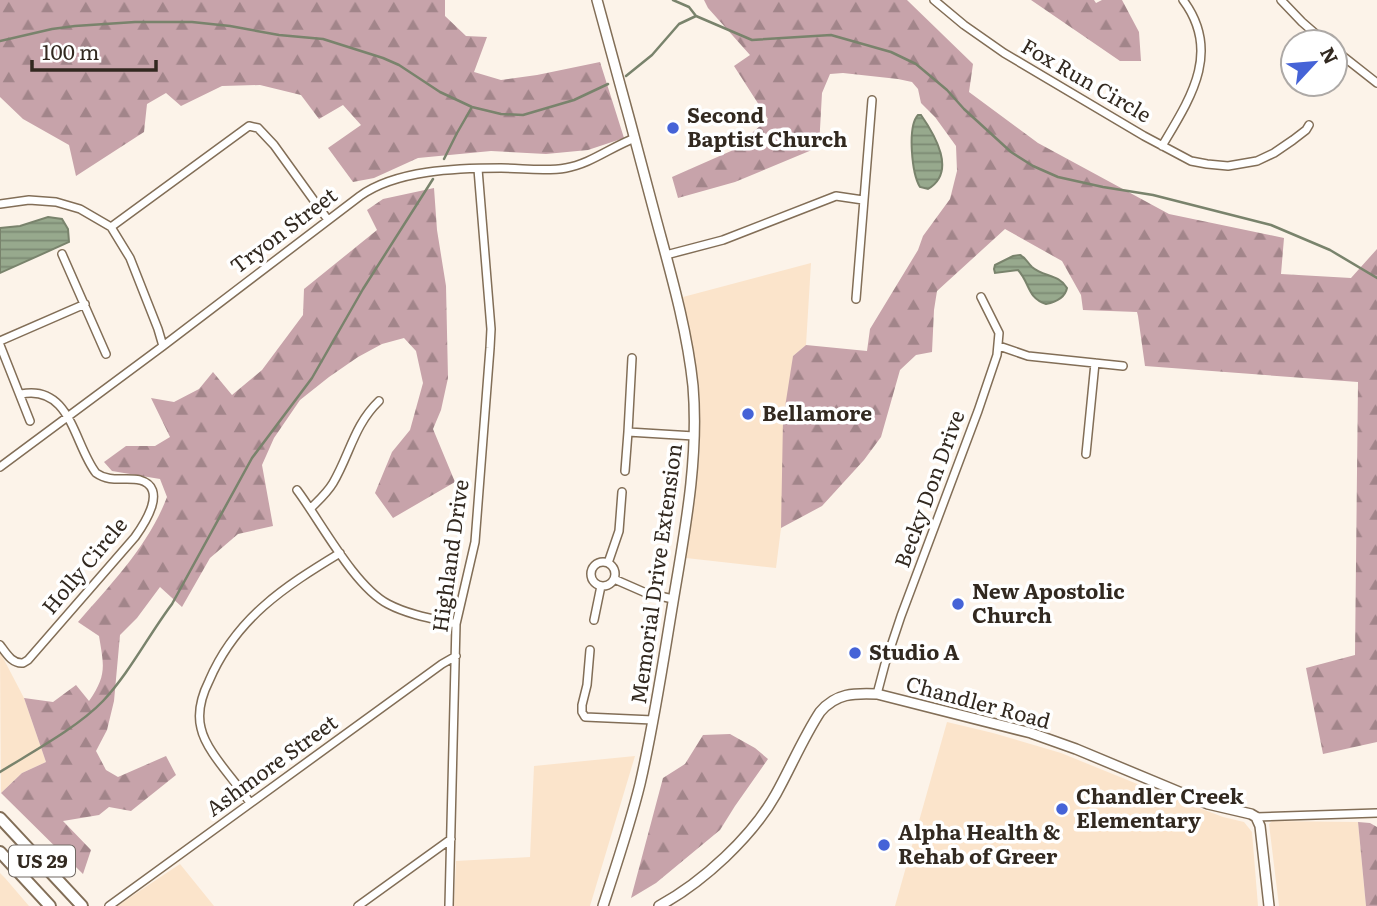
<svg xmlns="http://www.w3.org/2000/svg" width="1377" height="906" font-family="Literata,serif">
  <defs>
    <pattern id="forest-firs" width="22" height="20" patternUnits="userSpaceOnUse" patternTransform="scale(1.75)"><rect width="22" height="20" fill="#c7a3aa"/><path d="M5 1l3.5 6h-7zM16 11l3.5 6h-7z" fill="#a2858a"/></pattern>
    <pattern id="water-rules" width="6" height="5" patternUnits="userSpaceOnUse" patternTransform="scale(1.75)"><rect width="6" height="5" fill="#97a98d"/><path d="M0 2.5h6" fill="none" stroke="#7c8a73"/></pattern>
  </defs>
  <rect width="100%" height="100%" fill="#fcf3e9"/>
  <!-- built -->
  <path fill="#fbe4cb" d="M811,263L806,345L793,356L781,528L776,568L686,558L700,452L696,372L683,297Z
    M0,652L24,698L46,762L22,773L1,793Z
    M947,722L993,733L1061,753L1157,792L1223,817L1244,822L1252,832L1258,906H895Z
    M635,756L590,906H454L456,861L530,857L534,766Z
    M1272,821L1358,822L1366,906H1279L1269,824Z
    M180,864L214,906H117Z
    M0,873L5,878L29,906H0Z"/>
  <!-- forest -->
  <path fill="url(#forest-firs)" d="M0,0H445V16L466,36L487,37L474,72L501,80L537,75L600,62L624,138L588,150L546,154L491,151L418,158L374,178L353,182L328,148L361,125L343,105L319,119L301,95L260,85L222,86L181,106L166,93L147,104L144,132L76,176L69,145L23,119L0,97Z
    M704,0H907L973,64L969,92L1038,143L1169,214L1284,238L1281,274L1351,278L1377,249V742L1323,754L1306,668L1355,655L1358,382L1145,366L1138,316L1137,312L1083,310L1081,295L1062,261L1005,229L937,291L934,310L932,352L916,355L900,370L881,437L864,460L822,506L781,528L783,420L793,356L806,345L867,351L870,329L918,250L923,236L950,199L957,171L956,146L935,117L921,103L918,89L912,82L898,79L843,73L830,74L822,93L819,147L735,182L678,198L672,177L731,151L768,119L734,66L750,55L708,8Z
    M1031,0H1094L1096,3L1102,0H1122L1139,32L1141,61H1120Z
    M434,188L437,230L446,286L448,378L441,410L433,429L455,482L393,518L375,493L392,452L410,430L423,383L416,351L404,338L382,344L358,357L329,377L300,400L274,438L262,465L273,526L238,534L210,558L182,607L160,587L137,618L120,635L114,701L107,730L96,751L106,770L118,777L166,756L176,775L131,811L109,807L99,815L63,821L91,850L83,874L1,793L22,773L46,762L24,698L53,702L76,685L89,701C107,675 104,666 99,636L78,622C111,584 149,545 167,497L160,479L112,471L104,462L126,446H155L170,437L151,398L174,402L199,389L213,372L232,395L262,370L303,315L304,289L377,230L367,210L383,199Z
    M730,734L755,748L768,759L735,806L720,830L656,883L631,898L663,778L685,764L703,735Z
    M1358,822L1370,823L1377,827V906H1366Z"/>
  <!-- water -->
  <path fill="url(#water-rules)" stroke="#79836c" stroke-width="2" d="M918,115H921C935,135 957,172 928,189L920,187C912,174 907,127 918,115Z
    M48,217L62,219L68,229L69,242L0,273V228L20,226Z
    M1020,255C1026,258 1027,262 1032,267C1043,277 1059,274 1067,288C1065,298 1056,302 1046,304C1027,298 1030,283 1018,270L995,273L994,269L995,265L1013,256Z"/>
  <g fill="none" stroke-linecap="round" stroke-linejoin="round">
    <!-- stream -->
    <path stroke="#79836c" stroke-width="2.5" d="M673,0L689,7L696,16L752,40L831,35L891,52L916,64L947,90L964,109L1011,152L1033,166L1058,177L1103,187L1153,195L1271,225L1330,250L1377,278
      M0,41L52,29L75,26L135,22H192L230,26L279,35L323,39L383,58L399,65L440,92L472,107L501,114L523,115L574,100L608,84
      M626,76L652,55L679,24L696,16
      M444,159L457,133L472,107
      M0,772C32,752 77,728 103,701C130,672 148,636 172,604L252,458L312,378L363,289L433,179"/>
    <defs>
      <path id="minor" d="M934,0L964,25L1004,53L1144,136L1191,161L1207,164L1228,166L1257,161L1274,153L1293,140L1306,130L1309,125
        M1281,0L1302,22L1325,42
        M1335,50L1377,83
        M1162,146C1190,99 1222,52 1183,0
        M0,204L29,200L56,202L80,209L111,227L130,258L158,329L163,346
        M111,227L249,126L258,128L274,145L328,220
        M62,254L106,354
        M666,255L723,240L836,196L863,200
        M856,299L872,100
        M0,341L85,304
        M0,345L30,421
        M999,346L1028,356L1123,366
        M632,358L628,432L694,436
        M1086,454L1095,363
        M0,467L163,346L360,196C396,170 457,168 501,168C522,168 545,172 566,168C590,164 611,147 635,138
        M625,471L628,432
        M297,490C321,522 354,586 388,604C409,615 434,619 456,624
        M311,508C319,500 327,493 333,483C350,454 354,425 379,401
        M591 574a12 12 0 1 1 24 0a12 12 0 1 1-24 0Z
        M608,563L619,531L622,492
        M614,579L646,593L673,599
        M594,620L601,586
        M0,645C6,653 12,664 23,663L28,660L135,537C145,523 168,488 140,480C125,477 110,483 96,473C74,445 71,384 21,394
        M590,650L587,685L582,705V712L585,717L653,720
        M877,694L885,664L901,616L978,411L997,355L999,333L981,297
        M250,803C236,781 206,752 201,728C197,712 202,695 209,681C236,618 284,587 340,553
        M1256,817L1377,813
        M109,906L442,664L456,656
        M358,906L451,839
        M449,906L456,624L475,542L490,348L491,329L478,169"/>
      <path id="tertiary" d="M597,0C617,72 636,143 655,215C670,271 687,328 693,386C699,458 685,530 673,602C663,662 654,724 640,784C630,825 616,866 603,906
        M659,906C703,882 752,837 776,794C791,767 803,738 820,712C836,693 854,693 877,694L1031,733L1076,749L1208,804L1251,814L1256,817L1260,826L1269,906"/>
      <path id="primary" d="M0,818L82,906
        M0,852L50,906"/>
    </defs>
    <!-- minor casing -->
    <use href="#minor" stroke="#826e57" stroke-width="10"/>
    <!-- tertiary casing -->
    <use href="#tertiary" stroke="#826e57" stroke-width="12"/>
    <!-- primary casing -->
    <use href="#primary" stroke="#826e57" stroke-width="14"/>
    <!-- minor -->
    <use href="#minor" stroke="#fff" stroke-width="7"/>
    <!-- tertiary -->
    <use href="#tertiary" stroke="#fff" stroke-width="9"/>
    <!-- primary -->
    <use href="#primary" stroke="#fff" stroke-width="10"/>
  </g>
  <!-- markers -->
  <g fill="#4563d7" stroke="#fff" stroke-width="2.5">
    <circle cx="673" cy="128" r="7"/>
    <circle cx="748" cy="414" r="7"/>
    <circle cx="958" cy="604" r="7"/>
    <circle cx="855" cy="653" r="7"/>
    <circle cx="1062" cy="809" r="7"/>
    <circle cx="884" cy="845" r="7"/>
  </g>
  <g text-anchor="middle" stroke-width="7" stroke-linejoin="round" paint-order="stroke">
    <!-- shield labels -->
    <rect fill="#fff" stroke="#706963" stroke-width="2" x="9" y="845.5" width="66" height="31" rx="5"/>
    <g font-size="19" font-weight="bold" fill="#322920">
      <text x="42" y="868">US 29</text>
    </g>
    <!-- street labels -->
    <g font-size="21" fill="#322920" stroke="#fff">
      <text transform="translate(1086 81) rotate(30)" y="7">Fox Run Circle</text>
      <text transform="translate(284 231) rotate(-37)" y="7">Tryon Street</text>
      <text transform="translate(930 489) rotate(-70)" y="7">Becky Don Drive</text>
      <text transform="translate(451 556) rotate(-82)" y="7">Highland Drive</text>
      <text transform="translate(85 566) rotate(-50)" y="7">Holly Circle</text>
      <text transform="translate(657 574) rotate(-82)" y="7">Memorial Drive Extension</text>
      <text transform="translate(978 703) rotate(15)" y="7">Chandler Road</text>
      <text transform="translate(272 766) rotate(-36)" y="7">Ashmore Street</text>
    </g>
    <!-- poi labels -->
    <g font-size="21" font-weight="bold" fill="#322920" stroke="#fff" text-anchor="start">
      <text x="687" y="123">Second<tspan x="687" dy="24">Baptist Church</tspan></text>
      <text x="762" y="421">Bellamore</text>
      <text x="972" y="599">New Apostolic<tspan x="972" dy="24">Church</tspan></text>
      <text x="869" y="660">Studio A</text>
      <text x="1076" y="804">Chandler Creek<tspan x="1076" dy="24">Elementary</tspan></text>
      <text x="898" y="840">Alpha Health &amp;<tspan x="898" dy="24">Rehab of Greer</tspan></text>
    </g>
  </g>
  <!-- north arrow -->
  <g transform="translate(1314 63) rotate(64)"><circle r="33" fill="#ffffff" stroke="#ada9a6" stroke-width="2"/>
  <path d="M0-5L12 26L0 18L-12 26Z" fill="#4563d7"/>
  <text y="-10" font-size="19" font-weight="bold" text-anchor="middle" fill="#322920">N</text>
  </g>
  <!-- scale -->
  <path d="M32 60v10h124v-10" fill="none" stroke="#322920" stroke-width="3.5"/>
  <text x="42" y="60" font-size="21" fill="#322920" stroke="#ffffff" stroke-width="5" paint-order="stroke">100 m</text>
</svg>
